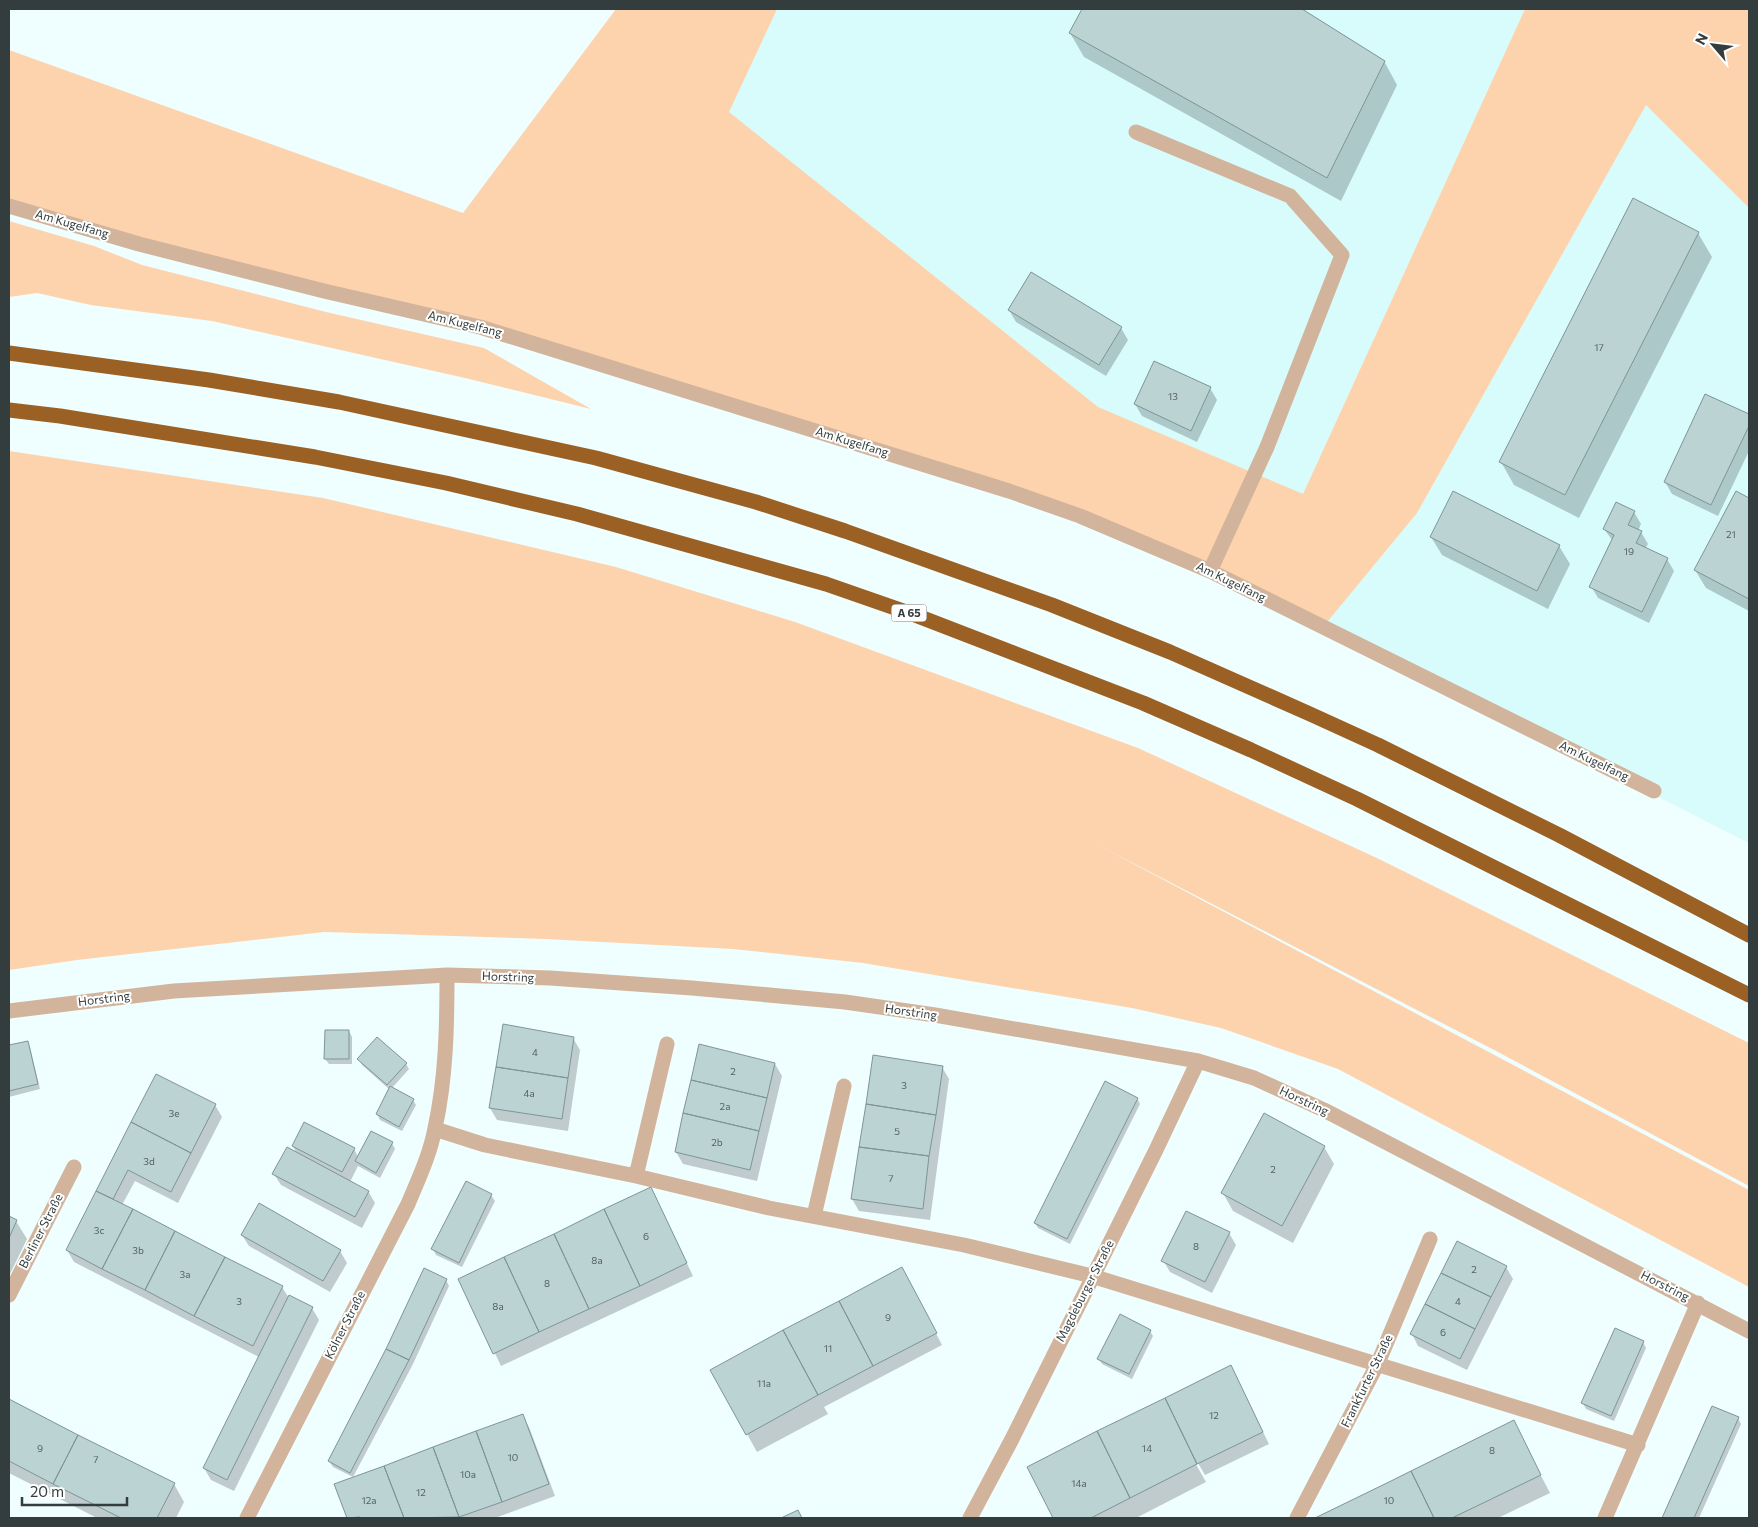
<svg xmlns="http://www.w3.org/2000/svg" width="1758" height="1527" font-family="Commissioner,sans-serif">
  <rect width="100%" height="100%" fill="#effeff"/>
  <!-- built -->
  <path fill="#d8fbfc" d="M704,9H1525L1303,494L1417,513L1646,104L1749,208V843L1323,627L1080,516L481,327Z"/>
  <!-- green -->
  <path fill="#fdd3ae" d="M616,9H777L729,112L1098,407L1303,494L1525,9H1749V208L1646,105L1417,513L1323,627L1080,516L481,327L9,206V50L463,213Z
    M9,221L94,246L142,265L326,312L484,348L591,409L465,378L212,321L91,305L37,293L9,297Z
    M9,451L323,498L616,567L795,622L1138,748L1379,859L1749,1043V1186L1498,1052L1098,845L1749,1190V1287L1338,1069L1221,1028L1132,1008L863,963L733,949L546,939L324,932L77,960L9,970Z"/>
  <!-- shadow -->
  <path fill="#0003" d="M1083,9H1300L1384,61L1397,85L1341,201L1084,57L1070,33Z
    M1698,233L1712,257L1579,518L1514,485L1501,462Z
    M1009,310L1121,328L1128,340L1106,376L1016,322Z
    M1210,388L1217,400L1197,442L1142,416L1135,404Z
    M1706,395L1749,416V451L1718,516L1672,494L1665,482Z
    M1453,493L1559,546L1570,564L1548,609L1442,555L1431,537Z
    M1736,493L1749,499V611L1706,588L1695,570Z
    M1634,512L1641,524L1638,531L1641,532L1648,544L1645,549L1667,559L1674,571L1649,623L1598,598L1591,586L1613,541L1604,529Z
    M349,1031L352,1037V1064H329L325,1059Z
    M573,1038L580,1050L568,1131L497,1120L490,1108Z
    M27,1042L30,1047L40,1089L9,1097V1046Z
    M359,1059L406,1064L409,1069L392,1088L413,1100L416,1105L402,1131L380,1120L377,1114L390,1090L362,1065Z
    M775,1064L782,1076L757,1181L683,1164L676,1152Z
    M942,1067L949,1079L930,1220L859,1211L852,1199Z
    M157,1075L215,1105L222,1117L178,1203L135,1181L122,1205L282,1287L289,1298L312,1308L319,1320L234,1491L211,1480L204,1468L259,1357L74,1262L67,1250Z
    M1137,1098L1140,1104L1070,1244L1038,1228L1035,1223Z
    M392,1143L395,1149L380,1178L358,1166L350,1182L368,1191L375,1203L362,1228L281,1185L274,1174L297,1154L293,1146L354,1149L358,1157Z
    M1324,1147L1334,1164L1293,1243L1233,1211L1223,1193Z
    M466,1183L491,1195L495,1201L462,1267L436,1255L433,1249Z
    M651,1188L693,1276L501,1366L460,1280Z
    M9,1217L16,1221L27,1239L9,1276Z
    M1229,1233L1236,1245L1212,1293L1170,1272L1163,1260Z
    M242,1235L340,1251L347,1263L330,1292L249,1246Z
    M1506,1267L1513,1279L1467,1370L1418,1346L1412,1334Z
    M446,1280L449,1286L412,1366L353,1477L333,1467L329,1461Z
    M909,1281L942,1345L824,1407L828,1414L757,1452L747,1434Z
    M1150,1331L1153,1336L1132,1379L1102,1364L1099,1359Z
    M1643,1342L1646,1348L1614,1421L1586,1409L1583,1403Z
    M1237,1379L1269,1444L1205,1475L1195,1458L1193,1459L1206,1482L1136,1518H1054L1029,1467Z
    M9,1401L174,1484L184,1502L176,1518H97L9,1473Z
    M1713,1407L1738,1418L1741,1424L1699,1518H1664Z
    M522,1415L529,1427L555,1496L495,1518H348L336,1485Z
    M1513,1422L1550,1493L1498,1518H1317Z"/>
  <!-- building -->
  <path fill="#bbd3d3" stroke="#7e9596" d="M1082,9H1302L1385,61L1327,178L1069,33Z
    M1633,198L1699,232L1565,495L1499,462Z
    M1031,272L1122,327L1099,365L1008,310Z
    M1154,361L1211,387L1191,431L1134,404Z
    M1705,394L1749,414V426L1711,505L1664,482Z
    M1453,491L1560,545L1537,591L1430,537Z
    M1736,491L1749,498V599L1694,570Z
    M1616,502L1635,511L1628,525L1642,531L1636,543L1668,558L1642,612L1589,587L1614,535L1603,529Z
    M503,1024L574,1037L568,1078L496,1067Z
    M325,1030H349V1059H324Z
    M377,1037L407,1063L387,1085L357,1059Z
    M28,1041L38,1084L9,1091V1045Z
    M699,1044L775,1063L767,1098L691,1080Z
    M873,1055L943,1066L936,1115L866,1104Z
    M496,1067L568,1078L562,1119L489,1108Z
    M156,1074L216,1104L191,1153L131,1122Z
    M691,1080L767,1098L759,1131L683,1113Z
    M1105,1081L1138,1098L1067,1239L1034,1223Z
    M390,1086L414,1099L399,1127L376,1114Z
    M866,1104L936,1115L929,1156L859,1147Z
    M683,1113L759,1131L750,1170L675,1152Z
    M1264,1113L1325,1146L1282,1226L1221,1193Z
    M131,1122L191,1153L171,1192L128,1170L113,1199L96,1191Z
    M304,1122L355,1148L342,1172L292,1146Z
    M371,1131L393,1142L376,1173L355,1161Z
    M287,1147L369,1191L355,1217L272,1174Z
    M859,1147L929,1156L923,1209L851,1199Z
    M466,1181L492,1194L459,1263L431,1249Z
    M651,1187L687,1263L640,1286L604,1209Z
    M96,1191L133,1209L102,1269L66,1250Z
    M259,1203L341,1250L323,1281L241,1235Z
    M133,1209L175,1231L145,1290L102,1269Z
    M604,1209L640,1286L589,1309L554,1234Z
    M1186,1211L1230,1232L1205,1282L1161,1261Z
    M9,1216L17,1220L9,1238Z
    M175,1231L225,1257L194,1316L145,1290Z
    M554,1234L589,1309L539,1332L504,1257Z
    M1457,1241L1507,1266L1491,1297L1441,1273Z
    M225,1257L283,1286L253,1346L194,1316Z
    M504,1257L539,1332L493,1354L458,1279Z
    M902,1267L937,1333L873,1366L839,1301Z
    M424,1268L447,1279L409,1360L386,1349Z
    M1441,1273L1491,1297L1475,1329L1425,1304Z
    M289,1295L313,1307L227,1480L203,1468Z
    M839,1301L873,1366L818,1395L783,1330Z
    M1425,1304L1475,1329L1460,1359L1410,1334Z
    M1120,1314L1151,1330L1129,1374L1097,1359Z
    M1615,1328L1644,1341L1611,1416L1581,1403Z
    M783,1330L818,1395L746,1435L710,1370Z
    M386,1349L409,1360L350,1473L328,1461Z
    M1231,1365L1263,1432L1197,1464L1165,1398Z
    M1165,1398L1197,1464L1130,1498L1097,1431Z
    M9,1399L78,1435L53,1484L9,1461Z
    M1712,1406L1739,1417L1694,1518H1662Z
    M523,1414L549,1484L502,1502L476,1431Z
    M1514,1420L1541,1475L1452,1518H1434L1411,1471Z
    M476,1431L502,1502L459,1517L433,1447Z
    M1097,1431L1130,1498L1091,1518H1053L1027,1467Z
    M78,1435L175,1483L157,1518H121L53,1484Z
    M433,1447L459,1517L404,1518L384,1466Z
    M384,1466L404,1518H361L360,1517L347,1518L334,1484Z
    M1411,1471L1434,1518H1315L1391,1481Z
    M798,1510L802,1518H781Z"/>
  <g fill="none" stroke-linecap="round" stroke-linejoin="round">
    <!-- minor -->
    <path stroke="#d1b49b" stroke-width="15" d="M1136,132L1290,196L1342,255L1267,447L1210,571
      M9,206L139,244L324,291L480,327L1009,491L1080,516L1210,571L1654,791
      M9,1011L174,991L447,975L550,978L692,988L845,1002L935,1015L1198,1061L1254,1078L1324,1110L1749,1331
      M435,1129L485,1145L636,1176L769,1208L964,1245L1092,1276L1638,1445
      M636,1176L667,1044
      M814,1216L844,1086
      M9,1295L74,1167
      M247,1518L408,1204C418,1180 430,1155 435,1128C446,1078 447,1027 447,975
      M970,1518L1012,1439L1156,1150L1198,1061
      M1297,1518L1378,1363L1430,1239
      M1605,1518L1698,1303"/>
    <!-- highway -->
    <path stroke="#9b6124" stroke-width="15" d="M9,353L209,380L339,402L596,458L756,502L845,531L1052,605L1170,652L1310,714L1378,745L1559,835L1749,935
      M9,410L60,416L315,457L446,483L577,514L826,584L915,615L1143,703L1251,750L1357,799L1749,995"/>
  </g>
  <g text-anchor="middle" stroke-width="4" stroke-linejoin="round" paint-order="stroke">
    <!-- number labels -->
    <g font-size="10" fill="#556262">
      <text x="1599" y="351">17</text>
      <text x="1173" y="400">13</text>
      <text x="1731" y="538">21</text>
      <text x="1629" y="555">19</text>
      <text x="535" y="1056">4</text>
      <text x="733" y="1075">2</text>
      <text x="904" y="1089">3</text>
      <text x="529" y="1097">4a</text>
      <text x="725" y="1110">2a</text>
      <text x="174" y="1117">3e</text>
      <text x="897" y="1135">5</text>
      <text x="717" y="1146">2b</text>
      <text x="149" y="1165">3d</text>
      <text x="1273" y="1173">2</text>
      <text x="891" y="1182">7</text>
      <text x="99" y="1234">3c</text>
      <text x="646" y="1240">6</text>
      <text x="1196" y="1250">8</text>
      <text x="138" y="1254">3b</text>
      <text x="597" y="1264">8a</text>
      <text x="1474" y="1273">2</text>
      <text x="185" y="1278">3a</text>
      <text x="547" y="1287">8</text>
      <text x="239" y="1305">3</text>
      <text x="1458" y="1305">4</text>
      <text x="498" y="1310">8a</text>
      <text x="888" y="1321">9</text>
      <text x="1443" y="1336">6</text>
      <text x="828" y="1352">11</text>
      <text x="764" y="1387">11a</text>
      <text x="1214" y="1419">12</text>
      <text x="40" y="1452">9</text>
      <text x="1147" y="1452">14</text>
      <text x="1492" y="1454">8</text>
      <text x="513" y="1461">10</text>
      <text x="96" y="1463">7</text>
      <text x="468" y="1478">10a</text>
      <text x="1079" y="1487">14a</text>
      <text x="421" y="1496">12</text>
      <text x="369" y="1504">12a</text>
      <text x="1389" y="1504">10</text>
    </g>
    <!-- shield labels -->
    <rect fill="#fff" stroke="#707777" stroke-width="1" x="891.5" y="604.5" width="35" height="17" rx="4"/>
    <g font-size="11" font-weight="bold" fill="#333d3d">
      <text x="909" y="617">A 65</text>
    </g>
    <!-- street labels -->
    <g font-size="12" fill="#333d3d" stroke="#fff">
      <text transform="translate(72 224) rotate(16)" y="4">Am Kugelfang</text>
      <text transform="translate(465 324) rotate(14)" y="4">Am Kugelfang</text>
      <text transform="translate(852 442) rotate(17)" y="4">Am Kugelfang</text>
      <text transform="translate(1231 582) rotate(26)" y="4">Am Kugelfang</text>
      <text transform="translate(1594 761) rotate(26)" y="4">Am Kugelfang</text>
      <text transform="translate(508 977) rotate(2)" y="4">Horstring</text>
      <text transform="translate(104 999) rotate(-7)" y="4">Horstring</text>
      <text transform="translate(911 1012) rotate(8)" y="4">Horstring</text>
      <text transform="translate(1304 1101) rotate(25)" y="4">Horstring</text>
      <text transform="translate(41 1231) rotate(-63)" y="4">Berliner Straße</text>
      <text transform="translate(1665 1286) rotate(27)" y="4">Horstring</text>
      <text transform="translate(1085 1291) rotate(-63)" y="4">Magdeburger Straße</text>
      <text transform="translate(345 1325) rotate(-63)" y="4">Kölner Straße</text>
      <text transform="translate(1367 1381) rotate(-64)" y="4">Frankfurter Straße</text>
    </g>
  </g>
  <!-- border -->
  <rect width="1758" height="1527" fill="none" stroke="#333d3d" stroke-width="20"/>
  <!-- north arrow -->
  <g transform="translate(1713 45) rotate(298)" stroke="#ffffff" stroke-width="4" paint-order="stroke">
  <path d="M0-4L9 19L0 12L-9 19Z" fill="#333d3d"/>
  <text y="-8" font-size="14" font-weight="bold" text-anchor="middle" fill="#333d3d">N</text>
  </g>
  <!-- scale -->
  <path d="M22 1497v8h105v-8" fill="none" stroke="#333d3d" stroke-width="2.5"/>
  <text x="30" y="1497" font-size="15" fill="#333d3d" stroke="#ffffff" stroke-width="4" paint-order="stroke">20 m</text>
</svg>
